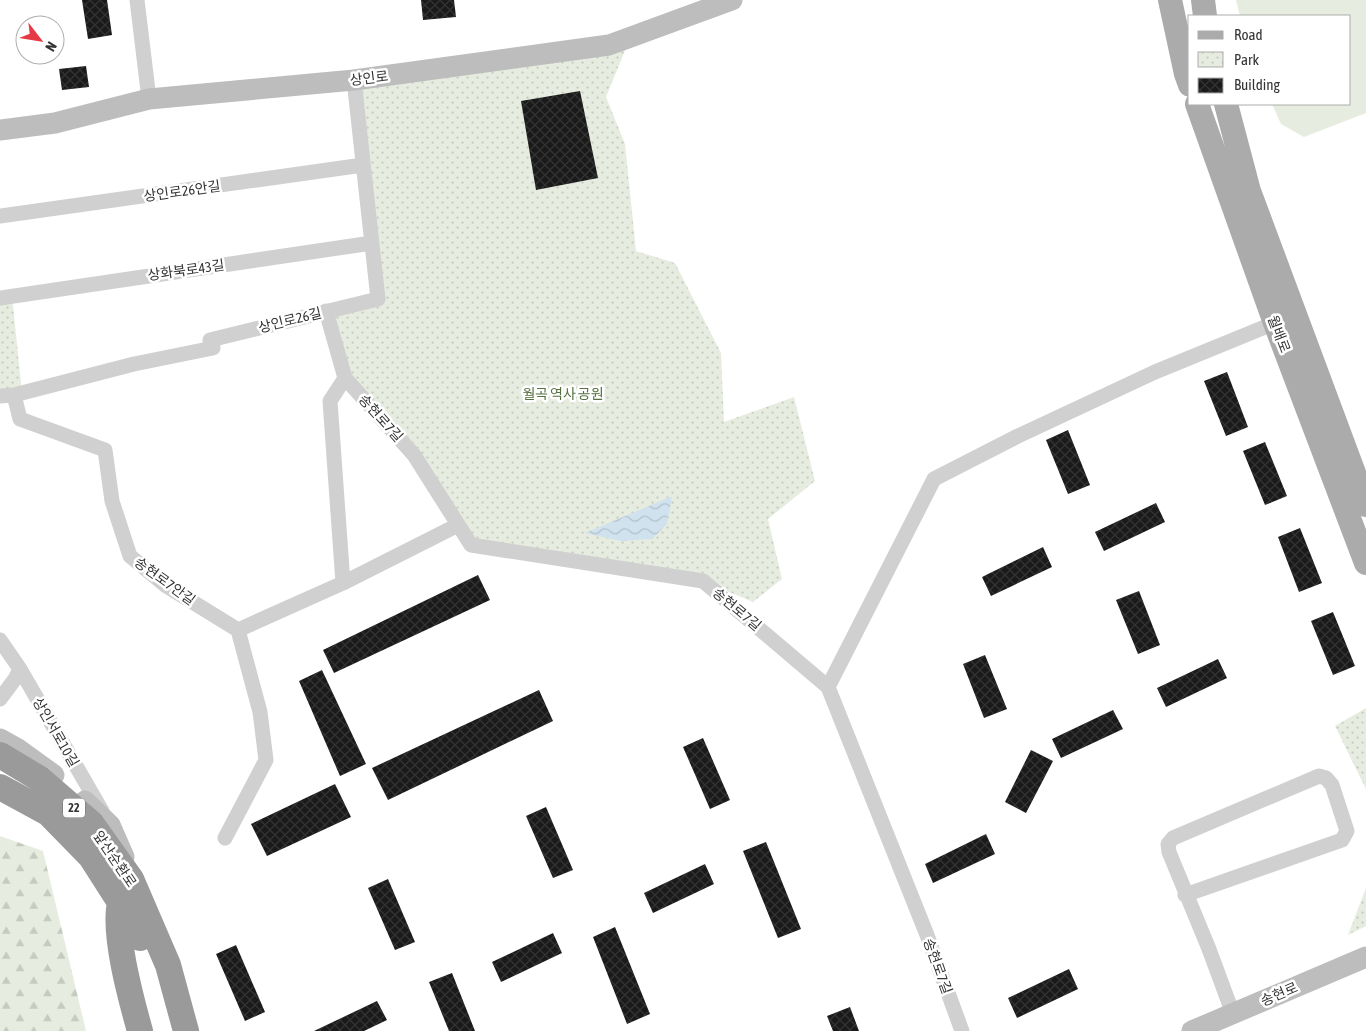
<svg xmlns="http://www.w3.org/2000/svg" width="1366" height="1031" font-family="'Asap Condensed','Noto Sans KR',sans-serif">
  <defs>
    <pattern id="forest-firs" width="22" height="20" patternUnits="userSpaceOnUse" patternTransform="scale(1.25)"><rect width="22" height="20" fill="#e6ecdf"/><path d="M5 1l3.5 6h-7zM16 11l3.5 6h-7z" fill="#c6cbc0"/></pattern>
    <pattern id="park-dots" width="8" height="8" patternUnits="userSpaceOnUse" patternTransform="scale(1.25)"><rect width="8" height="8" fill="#e6ecdf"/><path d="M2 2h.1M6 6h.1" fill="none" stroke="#c6cbc0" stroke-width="1.8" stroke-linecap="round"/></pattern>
    <pattern id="water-waves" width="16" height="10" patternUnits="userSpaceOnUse" patternTransform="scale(1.25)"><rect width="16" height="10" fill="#cfe2ee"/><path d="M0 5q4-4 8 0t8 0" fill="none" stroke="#b2c2cd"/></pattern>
    <pattern id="building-cross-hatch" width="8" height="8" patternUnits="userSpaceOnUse" patternTransform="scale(1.25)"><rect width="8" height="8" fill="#1a1a1a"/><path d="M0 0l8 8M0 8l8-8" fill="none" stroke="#333"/></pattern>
  </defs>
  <rect width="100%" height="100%" fill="#fff"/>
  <!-- green -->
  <path fill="#e6ecdf" d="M1236,0H1366V113L1304,137L1281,124L1272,104H1350V16H1240Z"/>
  <!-- forest -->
  <path fill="url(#forest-firs)" d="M0,836L43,851L86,1031H0Z"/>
  <!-- park -->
  <path fill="url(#park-dots)" d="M626,48L606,97L625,144L636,251L675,263L721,353L724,422L794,397L815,481L768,519L782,579L753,602L703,581L471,545L414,455L345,378L326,311L378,299L354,80Z
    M12,296L22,393L0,395V298Z
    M1366,708V789L1335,726Z
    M1366,888V926L1348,935Z"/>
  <!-- water -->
  <path fill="url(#water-waves)" d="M670,497H672L667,524L652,539L621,541L585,533Z"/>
  <!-- building -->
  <path fill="url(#building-cross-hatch)" d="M82,0H107L112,35L88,39Z
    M421,0H454L456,17L423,20Z
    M86,66L89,87L62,90L59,69Z
    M580,91L598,178L536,190L521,101Z
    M1227,372L1248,427L1226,436L1204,381Z
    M1068,430L1090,485L1068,494L1046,440Z
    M1265,442L1287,496L1265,505L1243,451Z
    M1156,503L1165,522L1104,551L1095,532Z
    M1300,528L1322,583L1299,592L1278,537Z
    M1043,547L1052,567L991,596L982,577Z
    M478,575L490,600L334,673L323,650Z
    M1139,591L1160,645L1138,654L1116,600Z
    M1333,612L1355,666L1333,675L1311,621Z
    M985,655L1007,709L984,718L963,664Z
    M1218,659L1227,678L1166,707L1157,688Z
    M322,670L366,764L340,776L299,681Z
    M539,690L553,721L388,800L372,768Z
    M1113,710L1123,729L1061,758L1052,739Z
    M703,738L730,800L710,809L683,747Z
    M1031,750L1053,761L1026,813L1005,802Z
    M335,784L351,817L267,856L251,824Z
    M546,807L573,870L553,878L526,816Z
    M986,834L995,854L933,883L925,864Z
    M766,842L801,929L778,938L743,851Z
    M705,864L714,884L653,913L644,893Z
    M388,879L415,942L395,950L368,888Z
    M615,927L650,1014L627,1024L593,937Z
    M553,933L562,953L501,982L492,962Z
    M236,945L265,1012L245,1021L216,954Z
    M1069,969L1078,989L1017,1018L1008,998Z
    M452,973L475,1031H449L429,982Z
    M377,1001L387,1020L364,1031H314Z
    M850,1007L859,1031H833L827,1016Z"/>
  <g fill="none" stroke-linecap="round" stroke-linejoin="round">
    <!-- street -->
    <path stroke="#d0d0d0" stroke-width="15" d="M137,0L149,99
      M0,216L363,165
      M0,298L372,243
      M326,311L345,378L414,455L471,545L703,581L828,687L927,935L962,1031
      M14,395L20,419L105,450L112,501L130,556L165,585L238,630L260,712L266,760L225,838
      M0,396L14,395L134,364L213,348L210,340L378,299L354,80
      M343,583L330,401L345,378
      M238,630L343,583L458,525
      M0,640L20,669L102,811
      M828,687L934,479L1018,436L1155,372L1275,323
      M0,699L15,679L20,669
      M1185,895L1342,840L1347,831L1332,785L1326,778L1319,776L1173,838L1168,844L1169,852L1209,949L1233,1014"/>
    <!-- secondary -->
    <path stroke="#bdbdbd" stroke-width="21" d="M0,130L55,123L149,99L354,80L609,45L732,0
      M0,739L18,749L54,775
      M85,801L110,825L124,857
      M1192,1031L1366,957"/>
    <!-- primary -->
    <path stroke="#ababab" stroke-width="24" d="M1170,0L1186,74L1190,85
      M1203,0L1205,16
      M1197,104L1275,323L1366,563
      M1226,104L1249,191L1366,505"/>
    <!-- highway -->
    <path stroke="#9a9a9a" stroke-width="26" d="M0,755L40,779L91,823L131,879L168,965L186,1031
      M0,787L48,813L91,857L130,918L140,938
      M120,903C113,934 131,999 140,1031"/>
  </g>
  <g text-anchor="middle" stroke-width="5" stroke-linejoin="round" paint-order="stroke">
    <!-- shield labels -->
    <rect fill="#fff" stroke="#707070" stroke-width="1" x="63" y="798.5" width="22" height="19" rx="4"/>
    <g font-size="12" font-weight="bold" fill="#333">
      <text x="74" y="812">22</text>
    </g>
    <!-- street labels -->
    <g font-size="14" fill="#333" stroke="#fff">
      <text transform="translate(369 78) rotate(-7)" y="5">상인로</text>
      <text transform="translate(182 191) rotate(-8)" y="5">상인로26안길</text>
      <text transform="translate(186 270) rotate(-8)" y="5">상화북로43길</text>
      <text transform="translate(290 320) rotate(-14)" y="5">상인로26길</text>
      <text transform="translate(1279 334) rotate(69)" y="5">월배로</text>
      <text transform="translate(381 418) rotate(48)" y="5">송현로7길</text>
      <text transform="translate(165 581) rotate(36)" y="5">송현로7안길</text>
      <text transform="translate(737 609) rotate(40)" y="5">송현로7길</text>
      <text transform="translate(56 732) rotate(60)" y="5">상인서로10길</text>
      <text transform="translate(115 859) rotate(56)" y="5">앞산순환로</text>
      <text transform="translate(938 966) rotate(70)" y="5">송현로7길</text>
      <text transform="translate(1279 994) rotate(-23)" y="5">송현로</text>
    </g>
    <!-- park labels -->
    <g font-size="14" fill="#56703f" stroke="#fff">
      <text x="563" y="399">월곡 역사 공원</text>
    </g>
  </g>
  <!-- legend -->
  <rect x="1188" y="15" width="162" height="90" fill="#ffffff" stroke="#adadad"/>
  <rect x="1198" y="31" width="25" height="8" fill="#ababab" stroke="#adadad"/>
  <text x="1234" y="40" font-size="15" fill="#333333">Road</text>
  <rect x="1198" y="52" width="25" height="15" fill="url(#park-dots)" stroke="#adadad"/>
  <text x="1234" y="65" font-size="15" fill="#333333">Park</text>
  <rect x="1198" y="78" width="25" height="15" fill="url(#building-cross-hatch)" stroke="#adadad"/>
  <text x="1234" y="90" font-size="15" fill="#333333">Building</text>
  <!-- north arrow -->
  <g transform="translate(40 40) rotate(121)"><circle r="24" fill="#ffffff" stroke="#adadad"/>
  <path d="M0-4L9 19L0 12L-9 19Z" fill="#e63946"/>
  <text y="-8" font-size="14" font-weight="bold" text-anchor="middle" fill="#333333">N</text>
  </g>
</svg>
